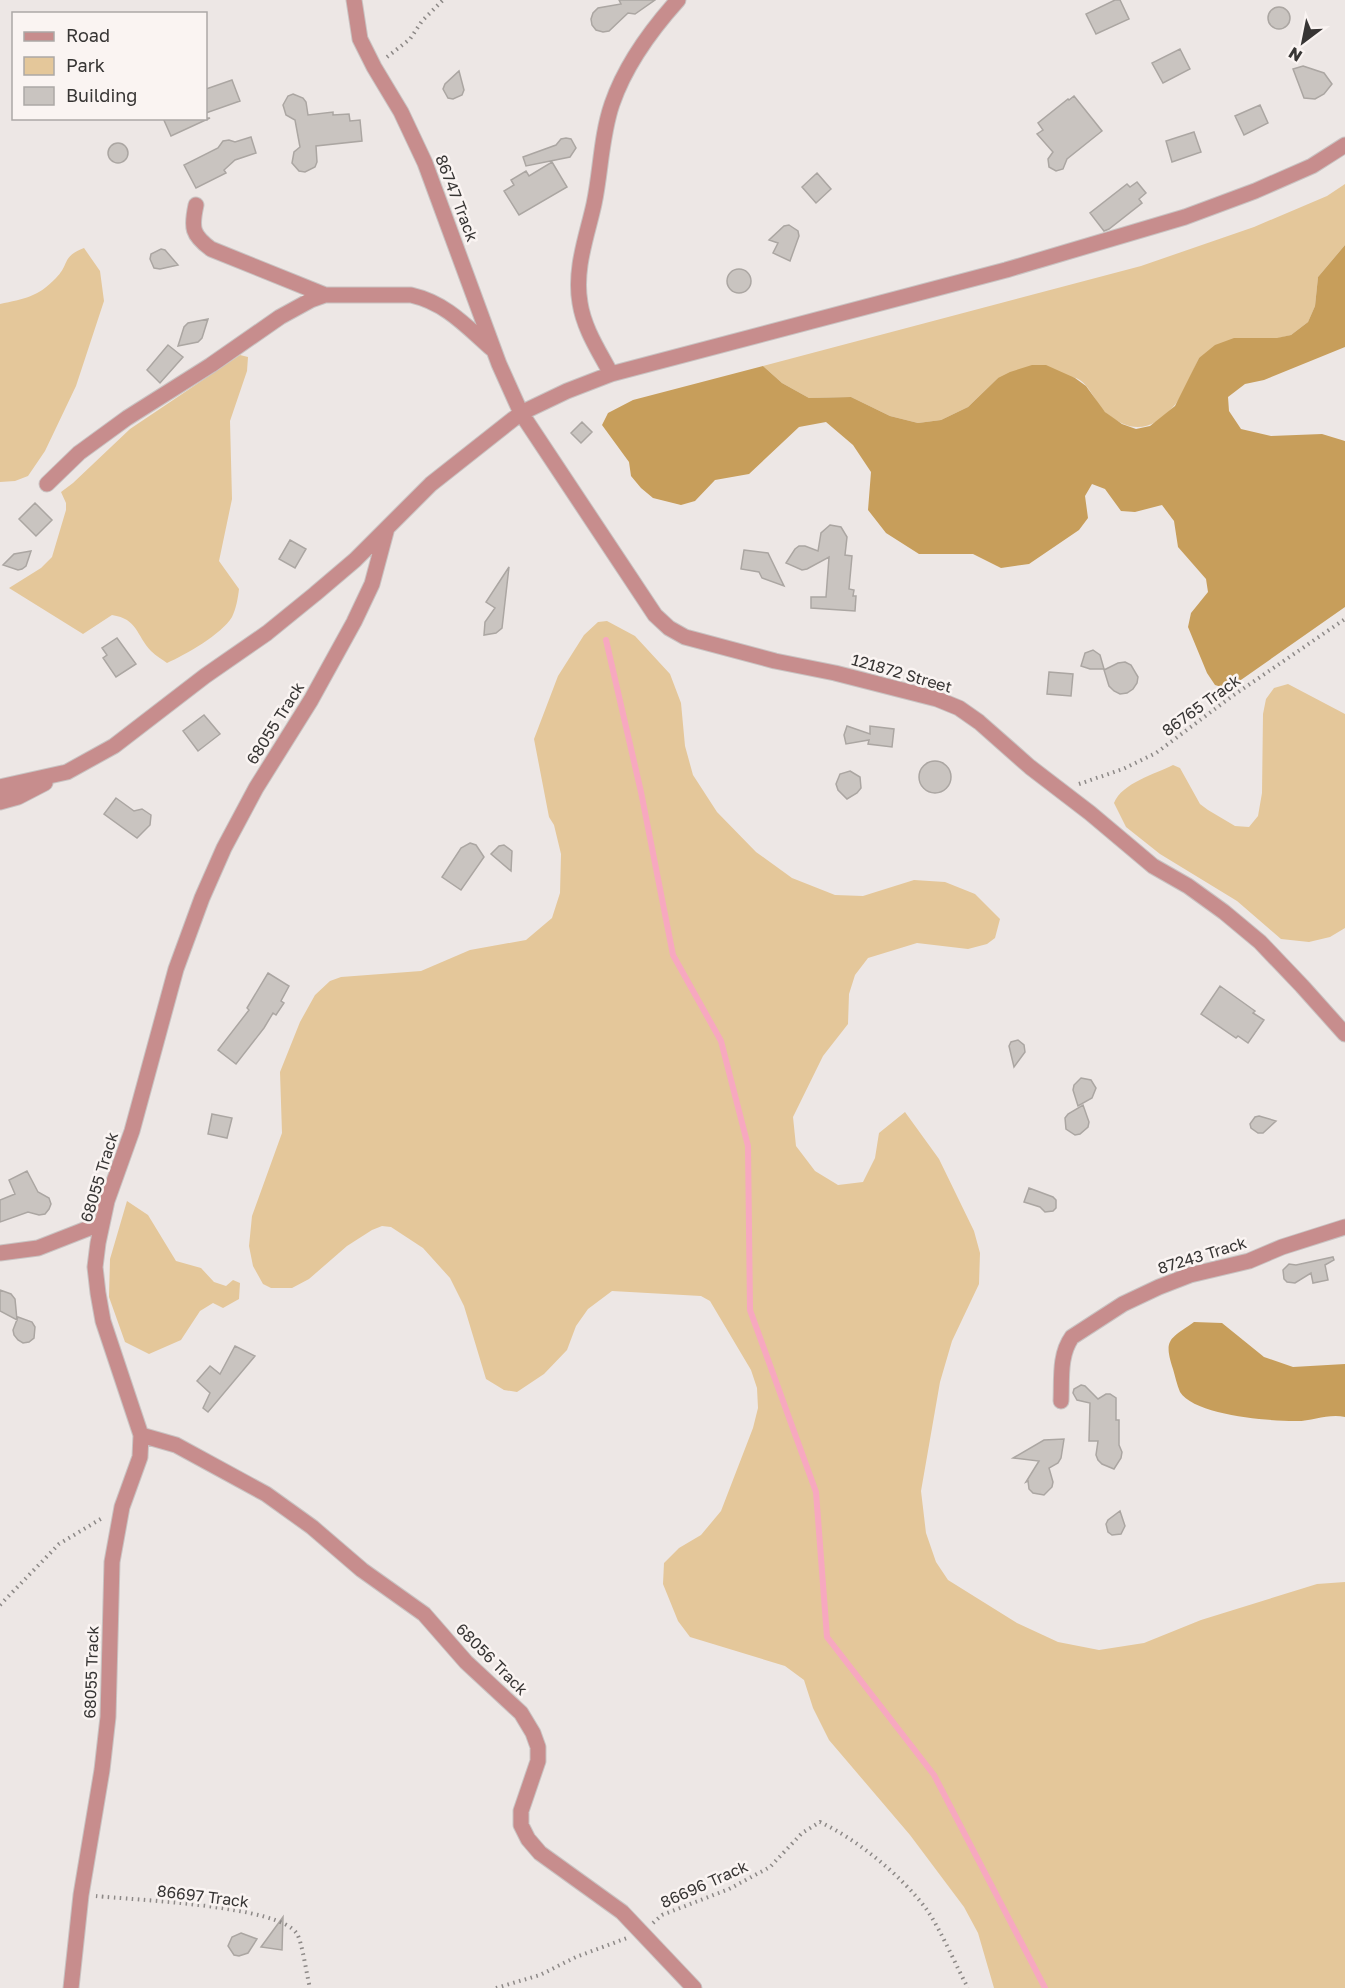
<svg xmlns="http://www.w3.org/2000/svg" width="1345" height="1988" font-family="'Golos Text',sans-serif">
  <rect width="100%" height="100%" fill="#ede7e5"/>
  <!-- green -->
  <path fill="#e4c79a" d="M1345,184V245L1318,277L1315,306L1308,322L1291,335L1199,358C1192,372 1183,397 1173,407C1152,431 1131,434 1106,413C1095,403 1090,384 1076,378C1068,375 1011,378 998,378L968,407L941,420L918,423L890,416L851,397L809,398L782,383L763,366L1141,266L1254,227L1327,196Z
    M84,248L100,271L104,301L76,386L45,451L28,476L15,481L0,482V304C24,299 38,297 56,278C70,264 61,257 84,248Z
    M240,355L248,357L247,371L230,421L232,499L219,561L239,589C238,598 236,609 232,617C222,634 185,655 167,663C162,659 156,656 151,651C136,635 138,619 112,615L83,634L9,588L41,568L52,557L66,510V503L61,492L73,483L130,429Z
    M607,621L635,636L670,674L681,703L685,746L693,775L717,812L756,852L792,878L835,895L863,896L914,880L945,882L975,894L1000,919L995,938L987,944L968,949L917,943L868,958L855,975L849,994L848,1024L823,1056L793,1117L796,1146L815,1171L838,1185L863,1182L875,1158L879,1133L905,1112L939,1159L974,1231L980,1253L979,1284L952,1341L940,1382L921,1491L926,1533L936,1562L948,1580L1017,1623L1058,1642L1099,1650L1144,1643L1201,1620L1317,1584L1345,1582V1988H994L978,1933L964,1907L910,1835L829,1740L813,1708L804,1680L785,1666L690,1637L678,1621L663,1584L664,1563L679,1548L701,1535L721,1511L753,1428L758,1408L757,1388L751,1370L710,1301L701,1296L612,1291L588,1309L576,1326L567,1350L544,1374L517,1392L504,1390L486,1379L464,1306L450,1278L423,1248L391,1227L382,1226L372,1230L347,1246L309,1279L292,1288H271L263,1284L253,1266L249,1246L252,1216L282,1133L280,1072L300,1022L315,995L330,981L341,977L421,971L470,950L526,940L552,918L560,893L561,854L554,825L549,817L534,739L558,676L584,635L598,622Z
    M1288,684L1345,714V928L1330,937L1309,942L1281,939L1237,901L1160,854L1126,827L1114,803C1122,783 1155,774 1173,765L1180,768L1200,804L1208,810L1235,826L1249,827L1258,816L1262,793L1263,714L1266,699L1274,688Z
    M127,1201L148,1215L176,1261L201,1268L214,1282L226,1286L233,1280L240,1283L239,1299L223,1308L213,1303L200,1311L181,1340L149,1354L125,1342L109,1297L110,1259Z"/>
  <!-- forest -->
  <path fill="#c79e5b" d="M1345,245V347L1264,380L1245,384L1228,397L1229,411L1241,429L1271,436L1322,434L1345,441V607L1228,689L1215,685L1207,673L1188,627L1191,613L1208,592L1206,579L1178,547L1174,521L1162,505L1135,512L1121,511L1105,489L1092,484L1085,496L1088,518L1079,530L1029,564L1001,568L973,554H919L886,533L868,510L871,472L853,445L826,422L799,427L749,474L715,480L695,501L681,505L653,498L641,488L631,476L629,462L602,425L608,413L633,400L763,366L782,383L809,398L851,397L890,416L918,423L941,420L968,407L998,378L1010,372L1032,365H1046L1075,378L1086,386L1105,412L1122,424L1136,429L1150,426L1175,406L1199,358L1215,345L1234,338H1277L1291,335L1308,322L1315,306L1318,277Z
    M1194,1322L1222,1323L1264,1357L1293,1367L1345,1364V1417C1328,1413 1311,1422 1294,1421C1268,1421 1194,1415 1180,1392C1177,1385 1175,1376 1173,1369C1163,1339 1170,1339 1194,1322Z"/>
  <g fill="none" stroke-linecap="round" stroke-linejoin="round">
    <!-- stream -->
    <path stroke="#f7a8c0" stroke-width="6" d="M606,640L641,792L673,955L721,1041L748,1146L750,1310L816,1492L827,1637L934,1775L1045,1988"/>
  </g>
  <!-- building -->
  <path fill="#c9c4c0" stroke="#aba6a2" stroke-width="1.5" d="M619,0H655L635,14L628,13L609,31L603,32L596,30L592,25L591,19L593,13L598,8L621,4Z
    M1115,0H1120L1129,19L1096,34L1086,14Z
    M1268 18a11 11 0 1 1 22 0a11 11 0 1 1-22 0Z
    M1180,49L1190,69L1163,83L1152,63Z
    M1303,66L1324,73L1332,84L1324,94L1315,99L1304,98L1293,69Z
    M459,71L464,90L462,95L453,99L448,98L443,89L445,84Z
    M232,80L240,101L206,113V89Z
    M293,94L303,98L306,102L308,115L333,112V115L349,114L350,121L360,120L362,141L316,146L317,162L315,167L305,172L299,171L292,163L294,152L300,147L295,120L286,115L283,105L288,96Z
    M1074,96L1102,131L1067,159L1063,169L1056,171L1049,167L1048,159L1053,152L1037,134L1043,130L1038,123L1068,99L1069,100Z
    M1260,105L1268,123L1244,135L1235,116Z
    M163,118H210L171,136Z
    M1194,132L1201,152L1172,162L1166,141Z
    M251,137L256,153L235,160L224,170L226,173L196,188L184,165L218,148L223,141L229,140L235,142Z
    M566,138L571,139L576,148L570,157L526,166L523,157L556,145L561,139Z
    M108 153a10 10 0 1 1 20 0a10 10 0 1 1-20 0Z
    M552,162L567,187L519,215L504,191L514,185L511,180L526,171L529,176Z
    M817,173L831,189L816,203L802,187Z
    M1137,182L1146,193L1139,199L1142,203L1109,229L1104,231L1090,213L1127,184L1130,187Z
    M789,225L798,231L799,236L790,261L773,253L778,243L769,240L784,226Z
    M161,249L165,250L178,265L160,269L154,268L150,259L151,254Z
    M727 281a12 12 0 1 1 24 0a12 12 0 1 1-24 0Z
    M208,319L202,338L198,342L178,346L184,327L188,323Z
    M168,345L183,357L160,383L147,370Z
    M582,422L592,432L581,443L571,433Z
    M35,503L52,520L36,536L19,519Z
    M830,525L841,527L847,537L845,555L852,556L849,589L854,590L853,596H856L855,611L811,608V597H826L829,557L807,569L802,570L786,563L795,549L799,546H805L818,551L821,533Z
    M290,540L306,549L295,568L279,559Z
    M744,550L768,553L784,586L762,578L759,572L741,569Z
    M31,551L26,566L22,569L18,570L3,565L14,554Z
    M509,567L502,628L496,633L484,635L485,622L495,608L486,602Z
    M117,638L136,664L116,677L103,658L107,655L102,648Z
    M1093,650L1100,655L1104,669H1090L1081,666L1085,653Z
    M1125,662L1131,665L1138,677L1137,683L1133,689L1127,693L1120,694L1114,691L1109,686L1104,670L1118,663Z
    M1049,672L1073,674L1071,696L1047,694Z
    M204,715L220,734L198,751L183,731Z
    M847,726L870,734V726L894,729L892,747L868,744L869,740L846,744L844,735Z
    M919 777a16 16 0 1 1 32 0a16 16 0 1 1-32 0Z
    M850,771L860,777L861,788L857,793L847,799L838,790L836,784L840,774Z
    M116,798L134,811L142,809L151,815L150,825L137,838L104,814Z
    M470,843L476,845L484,857L461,890L442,877L461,848Z
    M504,845L512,851L511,871L491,854L499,846Z
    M268,973L289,986L281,1001L284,1003L276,1015L273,1013L264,1028L236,1064L218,1050L249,1010L247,1008Z
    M1220,986L1255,1011L1253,1013L1264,1020L1248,1043L1238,1036L1236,1038L1201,1014Z
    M1018,1040L1024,1045L1025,1052L1014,1067L1009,1046L1011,1042Z
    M1081,1078L1091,1080L1096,1088L1092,1098L1078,1106L1073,1090L1074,1085Z
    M1083,1105L1089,1122L1088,1127L1080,1134L1075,1135L1066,1129L1065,1118L1068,1114Z
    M212,1114L232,1118L227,1138L208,1134Z
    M1259,1116L1276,1121L1263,1133H1258L1251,1128L1250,1124L1255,1117Z
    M27,1171L38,1192L49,1198L51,1204L49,1209L45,1214L39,1215L28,1212L0,1222V1200L15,1194L9,1180Z
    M1029,1188L1053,1197L1056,1200V1208L1053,1211L1045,1212L1040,1207L1024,1202Z
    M1333,1257L1334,1260L1325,1265L1328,1280L1313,1283L1311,1273L1295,1283L1287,1282L1284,1279L1283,1270L1289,1264L1296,1265Z
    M0,1290L11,1294L15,1299L17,1320L0,1311Z
    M18,1317L32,1322L35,1327L34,1338L29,1342L23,1343L18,1340L14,1335L13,1330Z
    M235,1346L255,1356L208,1412L203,1408L210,1393L197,1381L210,1366L220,1374Z
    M1081,1385L1085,1386L1098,1399L1106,1394H1110L1116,1398V1420H1119V1445L1122,1452L1121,1458L1114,1469L1102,1464L1098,1460L1096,1455L1098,1441H1089L1090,1403L1077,1400L1073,1393L1074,1389Z
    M1064,1439L1061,1458L1058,1463L1049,1468L1053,1482L1052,1487L1044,1495L1033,1493L1029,1489L1028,1481L1026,1482L1039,1461L1013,1458L1044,1440Z
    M1120,1511L1125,1526L1121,1534L1112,1535L1108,1532L1106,1524L1108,1520Z
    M283,1917L282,1950L261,1947Z
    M241,1933L257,1939L248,1953L239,1956L234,1955L228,1946L232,1937Z"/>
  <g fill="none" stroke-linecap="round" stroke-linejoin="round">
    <defs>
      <path id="minor" d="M354,0L360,39L374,67L401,112L425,163L499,364L521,413L655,615L669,628L685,637L775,661L835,673L937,699L959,708L979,722L1030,767L1090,813L1153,866L1188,886L1224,912L1260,942L1302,986L1345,1034
        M196,205C191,228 192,235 211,249L325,295
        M611,374C599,351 584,329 580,303C574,269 587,236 594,204C601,171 601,136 612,104C625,66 651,30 678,0
        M47,484L79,453L127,418L211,365L280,317L311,300L325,295H411C446,303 466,326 492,349
        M0,787L67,772L114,746L205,676L267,633L315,594L355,560L431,484L521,413L567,391L611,374L1006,270L1185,217L1255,191L1312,166L1345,145
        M0,802L18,797L45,783
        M0,1253L38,1248L102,1223
        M1061,1401C1062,1379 1059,1355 1072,1337L1123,1304L1159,1287L1190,1275L1249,1261L1282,1247L1345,1227
        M141,1435L176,1445L266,1494L312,1527L362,1570L424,1614L466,1662L521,1713L533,1733L538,1747V1761L521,1811V1825L528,1839L540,1853L622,1912L694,1988
        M71,1988L81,1895L102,1770L108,1717L112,1562L122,1507L140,1457L141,1435L103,1321L98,1293L95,1267L98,1243L107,1201L132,1131L176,969L202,898L224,848L256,788L311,700L354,622L372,584L387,528"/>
    </defs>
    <!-- minor casing -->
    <use href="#minor" stroke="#c9c3c2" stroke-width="17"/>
    <!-- path -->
    <path stroke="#8d8987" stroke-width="4" stroke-dasharray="1.5 4.5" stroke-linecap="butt" d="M387,57L410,39L422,21L443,0
      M1079,784L1123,769L1156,753L1231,697L1345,619
      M0,1605L59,1544L104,1517
      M96,1896C132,1900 280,1905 297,1934C302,1941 307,1977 310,1988
      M653,1923L662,1915L729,1889L770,1867L802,1833L820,1822C858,1840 902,1876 927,1910C942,1932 955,1964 968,1988
      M496,1988L540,1975L576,1957L627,1938"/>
    <!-- minor -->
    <use href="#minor" stroke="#c78d8d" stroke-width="15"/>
  </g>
  <g text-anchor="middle" stroke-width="5" stroke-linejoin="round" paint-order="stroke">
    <!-- street labels -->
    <g font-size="16" fill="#373534" stroke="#faf4f2">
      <text transform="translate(457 198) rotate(69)" y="6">86747 Track</text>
      <text transform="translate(902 673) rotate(16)" y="6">121872 Street</text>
      <text transform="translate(1201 705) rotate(-36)" y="6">86765 Track</text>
      <text transform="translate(275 723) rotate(-58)" y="6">68055 Track</text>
      <text transform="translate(99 1177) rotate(-73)" y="6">68055 Track</text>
      <text transform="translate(1202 1255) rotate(-17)" y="6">87243 Track</text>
      <text transform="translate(492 1659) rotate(45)" y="6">68056 Track</text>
      <text transform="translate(91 1672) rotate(-88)" y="6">68055 Track</text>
      <text transform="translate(704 1884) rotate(-24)" y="6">86696 Track</text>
      <text transform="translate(203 1896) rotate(7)" y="6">86697 Track</text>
    </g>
  </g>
  <!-- legend -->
  <rect x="12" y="12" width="195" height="108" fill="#faf4f2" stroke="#aca8a6" stroke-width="1.5"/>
  <rect x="24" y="32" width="30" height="9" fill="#c78d8d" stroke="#aca8a6" stroke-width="1.5"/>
  <text x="66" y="42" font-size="18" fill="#373534">Road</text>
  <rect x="24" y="57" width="30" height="18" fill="#e4c79a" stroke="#aca8a6" stroke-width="1.5"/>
  <text x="66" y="72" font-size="18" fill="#373534">Park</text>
  <rect x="24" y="87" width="30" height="18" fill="#c9c4c0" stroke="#aca8a6" stroke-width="1.5"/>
  <text x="66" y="102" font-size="18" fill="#373534">Building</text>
  <!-- north arrow -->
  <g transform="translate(1303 42) rotate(212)" stroke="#faf4f2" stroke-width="4.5" paint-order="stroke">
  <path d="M0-4.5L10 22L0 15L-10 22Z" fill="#373534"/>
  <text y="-9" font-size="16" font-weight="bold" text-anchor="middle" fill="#373534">N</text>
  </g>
</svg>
